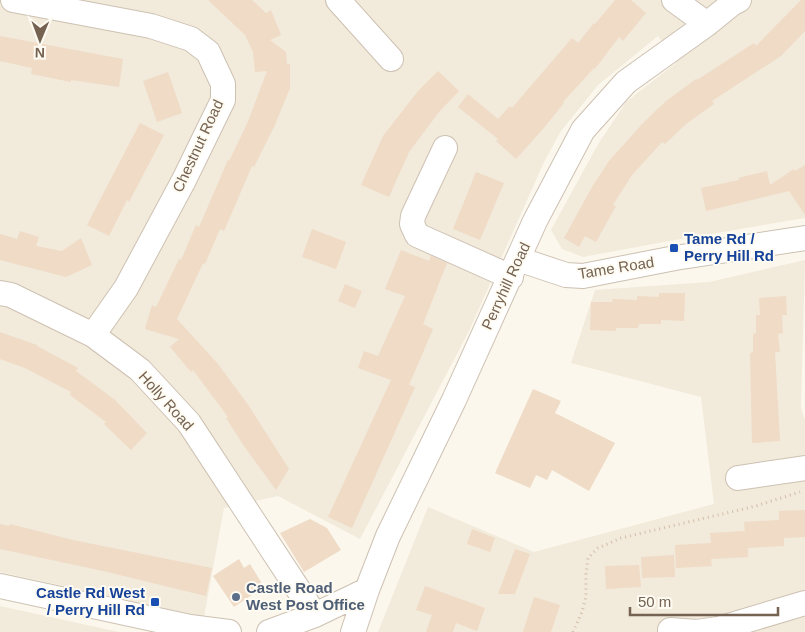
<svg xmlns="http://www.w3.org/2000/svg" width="805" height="632" font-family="Helvetica,sans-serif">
  <rect width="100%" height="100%" fill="#fbf7ec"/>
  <!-- residential -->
  <path fill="#f2eadb" d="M0,0H805V218L669,241L583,257L562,249L551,230L597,146L626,102L676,63L658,36L598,85L561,131L544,162L469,331L360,539L278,496L224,508L204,617L0,572Z
    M805,260L801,408L805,420V632H378L428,507L534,552L714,504L701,397L571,363L595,290L709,282Z
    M0,606L119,632H0Z"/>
  <!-- building -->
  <path fill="#efdbc6" d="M208,0H252L266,13L271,10L281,35L270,40L286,52L287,64H290V88L274,127L254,167L252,166L224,231L220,229L205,264L203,263L177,319L218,364L249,406L289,469L276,490L244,446L226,418L228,417L193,370L191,372L170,347L179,339L145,329L152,305L156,307L179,259L181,260L196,225L199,227L228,160L229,161L247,124L267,71L255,72L253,52L245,35Z
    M615,0H631L646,13L623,41L619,37L595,69L594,68L563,102L564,103L543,129L516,159L496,141L498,139L458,107L468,94L498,119L510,106L512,108L572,38L578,43L594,23L595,24Z
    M801,0H805V31L781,56L712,101L714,104L686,124L665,144L662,142L632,175L613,205L616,206L596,242L585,236L579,247L564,238L592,187L609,161L644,122L666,101L696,79L697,80L754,43L756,46Z
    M0,36L123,59L119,87L71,80V82L31,74L32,68L0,61Z
    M438,71L459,91L439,112L409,152L389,197L361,185L383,136L418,91Z
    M168,72L182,113L157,122L143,81Z
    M140,123L164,135L129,202L127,200L109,236L87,225Z
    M805,165V215L789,191L706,211L701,188L739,180L738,178L767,171L770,185L794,169L795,171Z
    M476,172L504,183L480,240L453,229Z
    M312,229L346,242L336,269L302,257Z
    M20,231L39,237L36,246L62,251L81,238L92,265L66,277L0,260V234L17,239Z
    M401,250L429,261L431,256L447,263L423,324L433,329L409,385L415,387L352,528L328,517L391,380L358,368L364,351L378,356L405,296L385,289Z
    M345,284L362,291L355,308L338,301Z
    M659,293H685L684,321L661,320V324H639L638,328H616V331L590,330L591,302H612L613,299L637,300V296L659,297Z
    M786,296L787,315H782L783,333L778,334L780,352H775L780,441L752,443L750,353L753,352V334L756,333V315H760L759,298Z
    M0,332L37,345V346L78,368L76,371L115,400L147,433L131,450L104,424L106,422L70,395L71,392L25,368L0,359Z
    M533,389L561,401L555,413L615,443L589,491L552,470L547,480L536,475L530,488L495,473Z
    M805,510V537L784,538V546L748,548V557L711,559L712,566L676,568L675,545L711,543L710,533L745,531L744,522L779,520V511Z
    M310,519L327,528L341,550L304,572L280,533Z
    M0,524L9,526L10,524L73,540L212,568L206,596L103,571L0,549Z
    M472,529L495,538L490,552L467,544Z
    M515,549L530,554L515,594H498Z
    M674,555L675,577L642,578L641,557Z
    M239,559L244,568L250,564L264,587L234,607L213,576Z
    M639,565L641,587L606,589L605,566Z
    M425,586L485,608L477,631L456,623L453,632H426L432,615L416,610Z
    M534,597L560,605L551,632H523Z"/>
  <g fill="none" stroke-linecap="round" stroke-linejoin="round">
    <defs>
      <path id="minor" d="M13,0L151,26L191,39L208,52L223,84V100L184,180L126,288L93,335
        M338,0L391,59
        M674,0L707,24
        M445,148L413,216L412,224L417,235L511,277
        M518,259L566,275L583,276L675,258L805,238
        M0,293L11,295L93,335L140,370L189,423L315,615
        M738,478L805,468
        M0,586L190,627L229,632
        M670,630L697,632L718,629L805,603
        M269,632L315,615L367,590
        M353,632L367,590L388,536L454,400L535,221L583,130L626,82L707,24L733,3L739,0"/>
    </defs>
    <!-- minor casing -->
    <use href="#minor" stroke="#cdc1b2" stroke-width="26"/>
    <!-- path -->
    <path stroke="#d4bea9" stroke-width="3" stroke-dasharray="1 4" stroke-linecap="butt" d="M573,632L582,612L586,596V574L588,558L598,548L621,538L756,506L800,492"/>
    <!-- minor -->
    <use href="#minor" stroke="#fff" stroke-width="24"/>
  </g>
  <!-- markers -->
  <g fill="#1a4fb4" stroke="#fefbf3" stroke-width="2">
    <rect x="669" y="243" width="10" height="10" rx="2.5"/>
    <rect x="150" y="597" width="10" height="10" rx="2.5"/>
  </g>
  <circle fill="#5c6f8a" stroke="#fefbf3" stroke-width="2" cx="236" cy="597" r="5"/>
  <g text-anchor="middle" stroke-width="4" stroke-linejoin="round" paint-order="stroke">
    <!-- street labels -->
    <g font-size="15" fill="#756250" stroke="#fefbf3">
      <text transform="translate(198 146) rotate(-65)" y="5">Chestnut Road</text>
      <text transform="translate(616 268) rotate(-9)" y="5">Tame Road</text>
      <text transform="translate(506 286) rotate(-65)" y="5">Perryhill Road</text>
      <text transform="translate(166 401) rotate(48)" y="5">Holly Road</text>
    </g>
    <!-- transit labels -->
    <g font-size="15" font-weight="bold" fill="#164399" stroke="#fefbf3" text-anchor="start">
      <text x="684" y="244">Tame Rd /<tspan x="684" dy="17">Perry Hill Rd</tspan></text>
      <text x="145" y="598" text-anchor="end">Castle Rd West<tspan x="145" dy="17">/ Perry Hill Rd</tspan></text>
    </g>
    <!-- service labels -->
    <g font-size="15" font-weight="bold" fill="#4e5e75" stroke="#fefbf3" text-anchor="start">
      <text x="246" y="593">Castle Road<tspan x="246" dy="17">West Post Office</tspan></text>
    </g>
  </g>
  <!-- north arrow -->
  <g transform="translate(40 40) rotate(181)" stroke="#fefbf3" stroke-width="4" paint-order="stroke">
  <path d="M0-4L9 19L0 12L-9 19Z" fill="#756250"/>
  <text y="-8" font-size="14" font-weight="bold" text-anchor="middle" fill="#756250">N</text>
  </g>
  <!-- scale -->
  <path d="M630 607v8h148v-8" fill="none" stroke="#756250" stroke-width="2.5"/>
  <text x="638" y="607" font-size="15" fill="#756250" stroke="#fefbf3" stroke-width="4" paint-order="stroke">50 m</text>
</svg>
